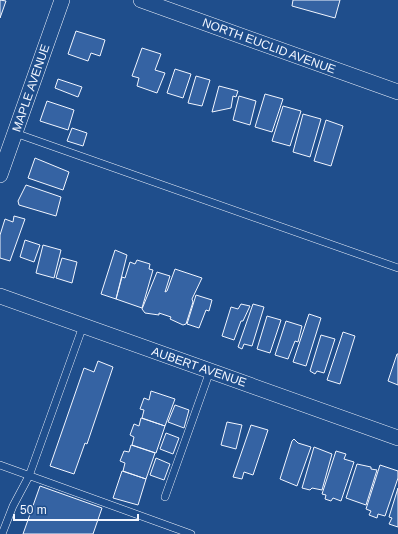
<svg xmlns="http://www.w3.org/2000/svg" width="398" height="534" font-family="Helvetica,sans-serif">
  <rect width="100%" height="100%" fill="#1f4e8c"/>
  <!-- building -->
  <path fill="#3563a3" stroke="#f2f6ff" d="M0,0L6,1L0,18Z
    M293,0H340L335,18L292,6Z
    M76,31L105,40L100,56L91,53L88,61L68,54Z
    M142,48L161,54L155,70L165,73L157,93L137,86L139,78L132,76Z
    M175,69L191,74L183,98L167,93Z
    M196,76L210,80L202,106L188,103Z
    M58,79L82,87L78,97L55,88Z
    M219,86L238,91L236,97L233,96L231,108L212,112Z
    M265,94L283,99L272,132L255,127Z
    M239,96L256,101L250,125L233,120Z
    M47,101L74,110L68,130L40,121Z
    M283,106L301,111L290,146L272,141Z
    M303,114L321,119L310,157L293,152Z
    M326,120L343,126L331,166L314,161Z
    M72,128L87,133L83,146L67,141Z
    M35,158L69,172L63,190L28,178Z
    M26,185L61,197L56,216L19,205L18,201Z
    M14,216L25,219L10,261L0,258V235L5,219L13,222Z
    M25,240L40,245L34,262L20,257Z
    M43,245L61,250L54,278L36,273Z
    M115,250L127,255L116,299L101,294Z
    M62,258L77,262L72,283L56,278Z
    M137,260L150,264L149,269L153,270L142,308L116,299L122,277L125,278L130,262L135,264Z
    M175,269L202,278L192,299L193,302L186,324L183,325L170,319L171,317L159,313V315L145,313L142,309L157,272L170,276L165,292L167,291Z
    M196,295L212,300L209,311L206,310L199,328L187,324Z
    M241,304L250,306L243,321H241L234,340L222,336L231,307L238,309Z
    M253,304L264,307L252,346L244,344L242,349L238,347Z
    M309,314L321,318L306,366L293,362Z
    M267,316L281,320L270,353L257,349Z
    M286,321L302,326L298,342L295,341L288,359L275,355Z
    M343,332L355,336L340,384L327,380Z
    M321,335L335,339L324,373L317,371L315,374L310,371Z
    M397,354H398V385L388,381Z
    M98,361L113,367L87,444L85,443L74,474L50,466L84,368L94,372Z
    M151,391L175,399L165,426L142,418L144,410L140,409L144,398L149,400Z
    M175,405L189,410L184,428L168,422Z
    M141,418L165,426L156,453L132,445L134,437L130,435L134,424L139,426Z
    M227,422L242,425L236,449L221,445Z
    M251,425L268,430L253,475L244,472L242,479L233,477Z
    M166,433L179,438L173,454L160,449Z
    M294,439L298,443L311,447L297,486L280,479L292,441Z
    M131,445L155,453L146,479L123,471L125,463L120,461L124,451L129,452Z
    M314,447L332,454L322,490L312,488L310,490L302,488Z
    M336,451L346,454L344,459L354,462L341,501L333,498L331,501L325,499L326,495L322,494Z
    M156,458L170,464L164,480L150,475Z
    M357,464L371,467V469L377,470L366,505L346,498Z
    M380,465L398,471V478L385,516L378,514L377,518L369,515L371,511L366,509Z
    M122,471L146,479L138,505L113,498Z
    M40,486L102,508L93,534H23Z
    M398,488V527L389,524L392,518L389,517Z"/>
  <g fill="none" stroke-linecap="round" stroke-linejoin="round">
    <defs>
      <path id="lane" d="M15,133L398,268
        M0,465L191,534
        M165,497L210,371
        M2,534L13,506L29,476L83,326"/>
      <path id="street" d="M141,0L398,92
        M0,175L62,0
        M0,296L398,438"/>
    </defs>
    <!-- lane casing -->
    <use href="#lane" stroke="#f2f6ff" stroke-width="8"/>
    <!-- street casing -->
    <use href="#street" stroke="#f2f6ff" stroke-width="16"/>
    <!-- lane -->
    <use href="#lane" stroke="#1f4e8c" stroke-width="7"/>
    <!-- street -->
    <use href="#street" stroke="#1f4e8c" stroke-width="15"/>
  </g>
  <g text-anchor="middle" stroke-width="3" stroke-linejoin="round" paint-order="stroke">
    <!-- street labels -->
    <g font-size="12" fill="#f2f6ff" stroke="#1f4e8c">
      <text transform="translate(269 46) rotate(20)" y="4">NORTH EUCLID AVENUE</text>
      <text transform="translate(31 88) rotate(-71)" y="4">MAPLE AVENUE</text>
      <text transform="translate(199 367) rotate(19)" y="4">AUBERT AVENUE</text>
    </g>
  </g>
  <!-- scale -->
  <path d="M14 514v6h124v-6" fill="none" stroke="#f2f6ff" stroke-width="2"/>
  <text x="20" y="514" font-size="12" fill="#f2f6ff" stroke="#1f4e8c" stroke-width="3" paint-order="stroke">50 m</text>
</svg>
